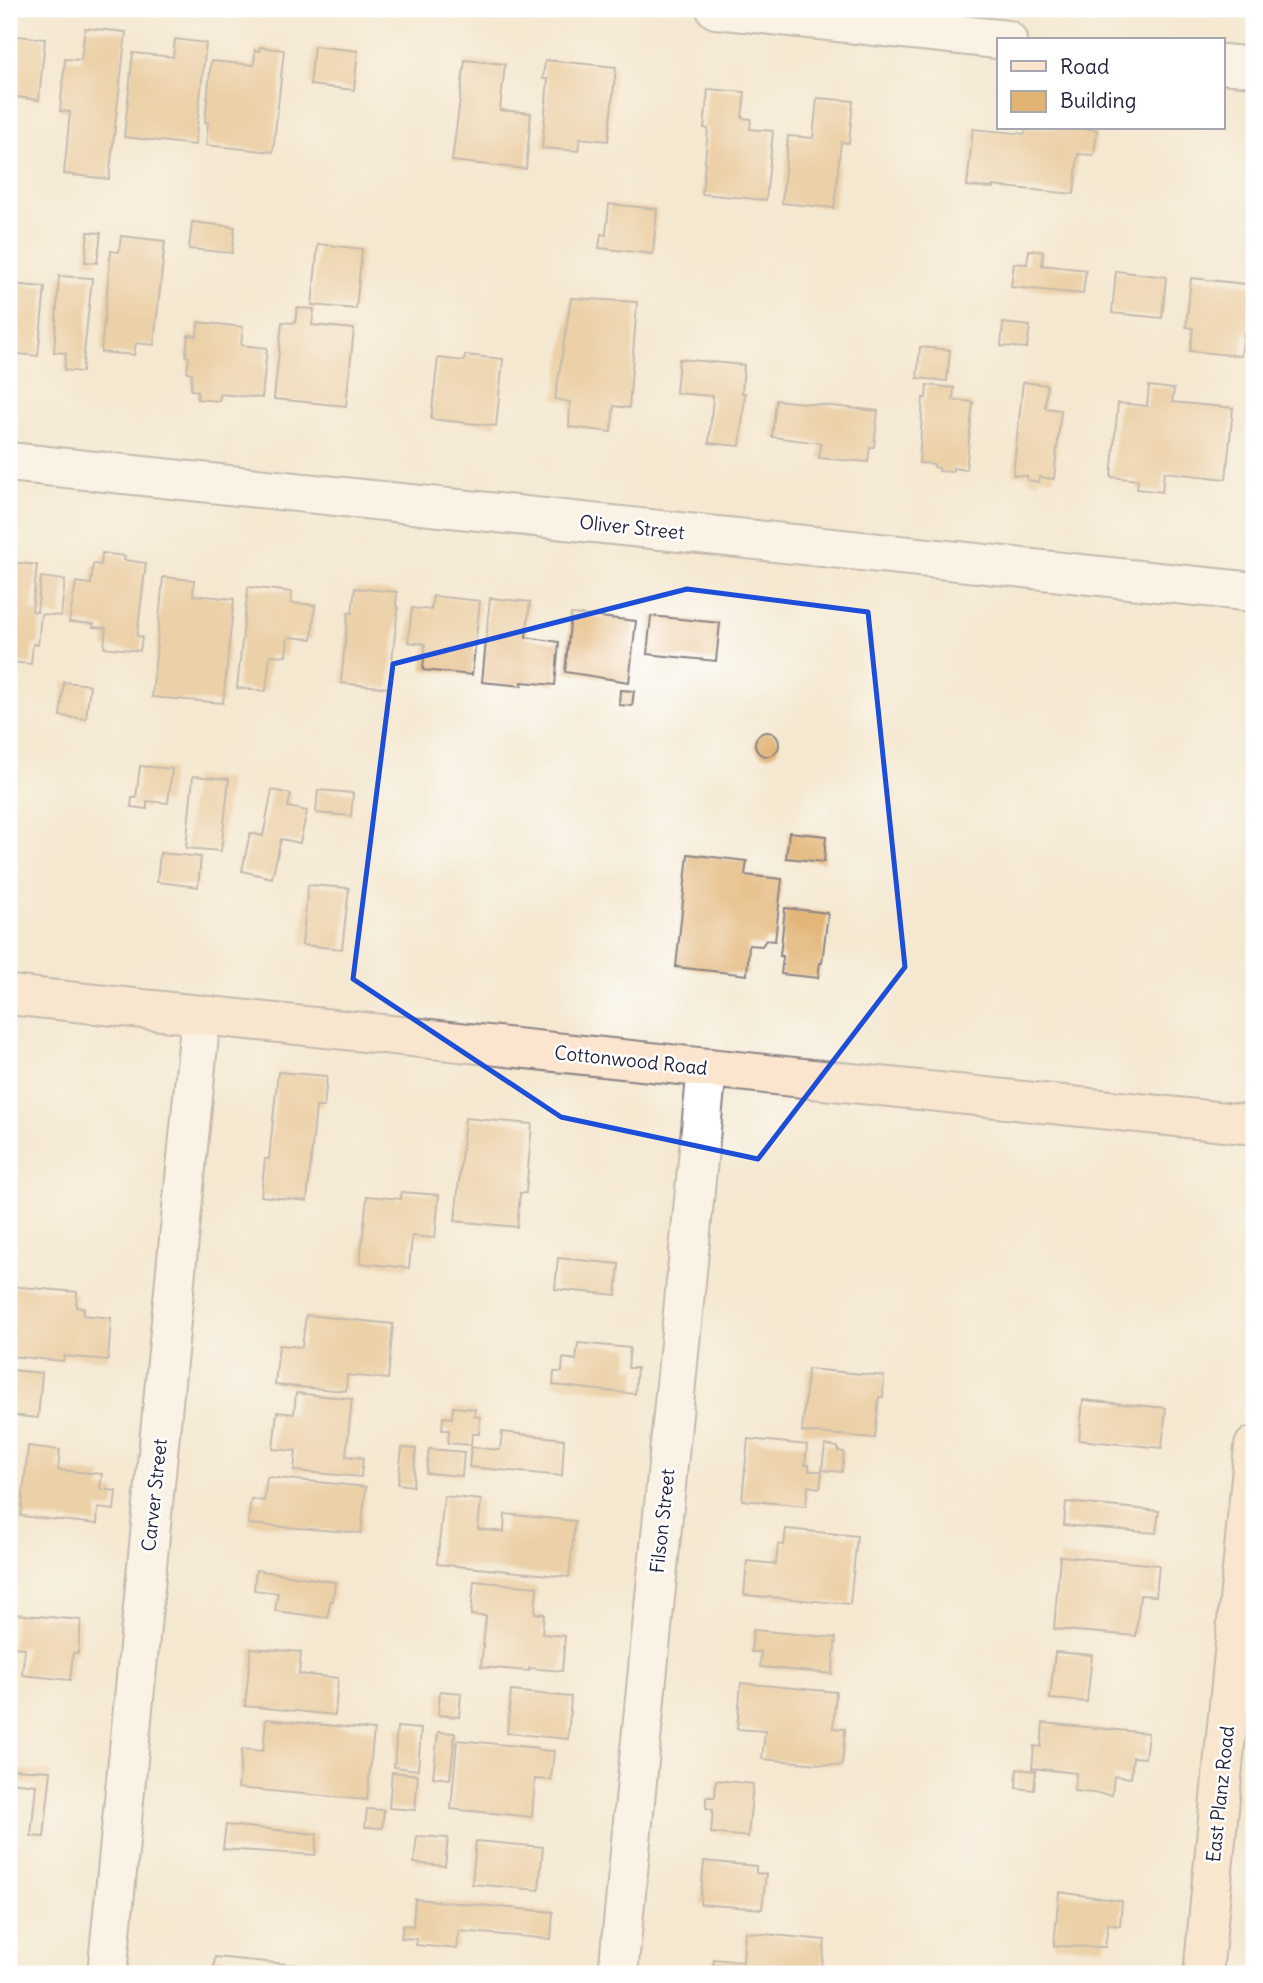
<svg xmlns="http://www.w3.org/2000/svg" width="1263" height="1983" font-family="Delius,sans-serif">
  <rect width="100%" height="100%" fill="#fff"/>
  <filter id="ink" filterUnits="userSpaceOnUse"><feTurbulence type="fractalNoise" baseFrequency=".0143" numOctaves="2"/><feDisplacementMap in="SourceGraphic" scale="14" xChannelSelector="R" yChannelSelector="G"/><feConvolveMatrix kernelMatrix="1 2 1 2 8 2 1 2 1" color-interpolation-filters="sRGB"/></filter>
  <filter id="wash" filterUnits="userSpaceOnUse"><feTurbulence type="fractalNoise" baseFrequency=".00686" numOctaves="4" result="noise"/><feDisplacementMap in="SourceGraphic" scale="28" xChannelSelector="R" yChannelSelector="G"/><feGaussianBlur stdDeviation="1.57" result="paint"/><feColorMatrix in="noise" values="0 0 0 0 0 0 0 0 0 0 0 0 0 0 0 0 0 1.4 0 .05"/><feComposite in="paint" operator="in"/></filter>
  <g filter="url(#wash)">
    <rect width="100%" height="100%" fill="#f4e8d0"/>
    <g id="blocks">
      <!-- building -->
      <path fill="#e2b474" d="M85,28L126,32L109,179L64,174L70,112L60,111L65,59L81,60Z
        M9,35L45,39L39,100L9,96Z
        M175,39L206,43L195,145L124,137L133,53L173,57Z
        M314,46L358,51L354,90L310,85Z
        M260,47L284,50L273,152L206,145L208,122H205L211,61L254,65L255,50L259,51Z
        M465,60L505,64L500,110L531,113L526,169L452,161Z
        M545,60L616,67L608,141L580,138L578,151L542,148L548,79H543Z
        M708,89L745,92L742,118L751,119L750,129L773,131L766,200L702,194L708,129L704,128Z
        M817,98L853,101L849,143L841,142L834,208L782,203L788,136L813,138Z
        M1026,128H1082L1097,130L1094,155L1078,154L1074,194L993,186V188L967,186L973,129L1025,134Z
        M609,204L657,209L653,254L599,248L601,234L606,235Z
        M192,222L235,227L232,253L189,249Z
        M88,232L101,233L97,263L85,262Z
        M121,236L165,241L154,345L136,343L134,355L101,352L111,251L119,252Z
        M318,244L362,249L356,309L312,305Z
        M1029,250L1043,251L1042,265L1086,270L1083,294L1011,287L1014,263L1027,264Z
        M1116,271L1166,277L1162,318L1112,313Z
        M59,276L92,278L82,372L64,370L66,353L54,352Z
        M1191,278L1254,285V334L1244,333L1241,356L1190,351L1193,328L1186,327Z
        M9,284L45,287L38,356L9,353Z
        M571,298L637,302L629,408L614,406L611,432L569,427L570,402L555,399Z
        M297,308L314,309L312,325L354,329L346,406L274,399L282,322L295,323Z
        M198,322L243,327L241,345L267,348L262,398L220,394L219,401L197,399L198,391L191,390L192,373L187,372L189,357L186,356L188,335L197,336Z
        M1003,323L1030,326L1027,348L1001,346Z
        M920,347L950,350L947,381L917,378Z
        M465,355L503,359L496,426L431,419L438,358L464,361Z
        M679,359L744,365L742,393H745L740,446L709,443L713,396L676,393Z
        M1023,382L1047,385L1045,408L1061,410L1054,479L1039,477V482L1027,480V476L1013,475Z
        M927,385L954,388L953,400L973,402L966,470L953,468V472L939,471V468L934,467V464L919,463L923,398H926Z
        M1149,386L1174,389L1172,402L1233,408L1226,479L1164,472L1162,492L1137,489L1138,480L1111,477L1118,403L1147,406Z
        M776,400L878,411L874,447H870L868,462L819,458L821,443L772,437Z
        M102,553L125,556L124,560L146,563L137,636L142,637L140,651L104,647L106,628L93,627L94,624L69,622L76,582L91,584L93,564L101,565Z
        M9,562L37,565L32,611L37,612L41,577L65,580L61,616L41,614L38,645L33,644L31,664L9,662Z
        M163,577L194,580L193,595L234,599L223,703L152,697Z
        M248,587L292,592L291,603L315,605L312,639L288,637L286,656L270,655L266,691L237,688Z
        M355,588L397,592L396,606L398,607L389,688L341,683L348,613H352Z
        M433,596L480,601L472,675L423,670L425,644L408,642L412,608L431,610Z
        M490,598L530,602L526,637L559,642L555,685L522,682V686L482,682Z
        M571,614L636,621L629,682L565,672Z
        M651,616L720,623L716,661L647,654Z
        M64,682L90,685L86,719L60,716Z
        M620,690L634,691L632,706L619,705Z
        M755 744a12 12 0 1 1 24 0a12 12 0 1 1-24 0Z
        M140,766L172,769L168,803L147,801V809L131,807L132,798H136Z
        M193,776L229,779L221,851L186,848Z
        M272,790L291,794L288,807L307,811L300,843L281,839L272,878L242,871L250,833L263,836Z
        M318,790L353,793L351,816L316,813Z
        M789,832L826,836L824,862L786,858Z
        M160,853L201,857L198,887L157,882Z
        M688,854L747,861L745,875L782,879L775,941L766,940L762,946L749,945L747,975L676,967Z
        M308,885L349,888L342,949L302,945Z
        M785,908L828,913L822,963H820L818,978L781,974L783,956H780Z
        M278,1072L327,1076L324,1107H316L307,1201L261,1196L265,1159H269Z
        M465,1118L532,1124L526,1193H520L517,1227L455,1221Z
        M401,1192L439,1195L435,1238L412,1236L409,1268L360,1263L367,1196L401,1199Z
        M558,1258L619,1264L616,1295L555,1289Z
        M9,1286L77,1292L76,1307L84,1308L83,1315L111,1318L108,1360L64,1356L63,1361L9,1356Z
        M306,1315L393,1324L388,1379L347,1375L346,1391L275,1385L279,1345L302,1347Z
        M578,1343L630,1348L628,1368H637L635,1394L553,1385L554,1372H562L563,1358L576,1360Z
        M808,1369L884,1376L883,1397H879L875,1438L802,1432Z
        M9,1370L42,1373L38,1418L9,1415Z
        M296,1393L352,1399L346,1456L363,1458L361,1477L294,1471L296,1451L273,1449L277,1412L294,1414Z
        M1083,1400L1166,1408L1162,1448L1079,1440Z
        M453,1407L475,1409L474,1416L480,1417L479,1434H472L471,1445L448,1443L449,1430H442L443,1417L452,1418Z
        M502,1432L564,1439L562,1476L469,1467L471,1447L500,1450Z
        M748,1439L807,1445L805,1465H809V1471H822L820,1488L808,1486L806,1506L742,1500Z
        M825,1445L838,1447V1451L844,1452L842,1472L822,1470Z
        M28,1446L60,1450L58,1470L102,1474L100,1489L116,1491L114,1510L98,1508L97,1524L21,1516Z
        M402,1448L416,1449L413,1486L398,1484Z
        M429,1449L464,1452L462,1476L426,1473Z
        M267,1477L366,1487L361,1533L248,1524L251,1499L264,1501Z
        M444,1496L481,1500L478,1529L504,1532L505,1514L575,1521L569,1577L437,1564Z
        M1066,1502L1159,1511L1156,1533L1064,1525Z
        M786,1529L857,1536L850,1604L744,1595L747,1561L776,1564L778,1544L784,1545Z
        M1060,1556L1159,1565L1156,1596L1140,1595L1136,1636L1054,1629Z
        M256,1570L335,1582L333,1601H330L328,1618L275,1611L278,1593L254,1590Z
        M474,1581L537,1587L535,1613L544,1614L542,1634L565,1636L562,1671L529,1668V1671L481,1667L486,1616L471,1615Z
        M15,1614L81,1620L78,1653H73L70,1680L22,1675L25,1648L12,1647Z
        M753,1630L836,1638L832,1674L760,1667L761,1652H751Z
        M251,1648L301,1652L299,1674L338,1678L335,1715L245,1706Z
        M1055,1652L1092,1655L1087,1702L1050,1699Z
        M741,1683L836,1692L833,1728L845,1729L842,1766L762,1759L765,1731L737,1729Z
        M440,1691L461,1693L459,1717L438,1715Z
        M511,1691L571,1697L568,1739L507,1733Z
        M266,1719L374,1730L367,1800L238,1788L242,1749L263,1751Z
        M1043,1723L1148,1733L1145,1758L1133,1757L1131,1778L1114,1776L1112,1795L1074,1791L1076,1773L1032,1768L1034,1746L1041,1747Z
        M397,1727L421,1729L418,1770L394,1767Z
        M438,1732L455,1733L450,1779L433,1777Z
        M457,1740L538,1748V1750L554,1751L551,1780L535,1779L532,1817L451,1809Z
        M9,1769L51,1771L44,1837L31,1836L36,1785L9,1782Z
        M1017,1769L1036,1771L1034,1790L1016,1788Z
        M392,1772L418,1775L415,1810L389,1808Z
        M716,1780L753,1784L748,1837L711,1833L713,1810L706,1808V1797H715Z
        M367,1809L384,1810L382,1828L365,1827Z
        M226,1825L317,1834L315,1855L223,1849Z
        M417,1836L448,1838L445,1866L414,1863Z
        M476,1841L543,1847L539,1890L472,1884Z
        M704,1861L756,1866V1873L766,1874L762,1909L700,1904Z
        M1059,1892L1122,1901L1120,1926L1108,1924L1105,1947L1054,1946Z
        M415,1899L553,1912L551,1939L459,1931L457,1949L416,1945L417,1939L401,1938L403,1925L413,1926Z
        M745,1932L825,1940L821,1974H712L714,1959L743,1962Z
        M215,1957L295,1965L294,1974H213Z"/>
    </g>
  </g>
  <g filter="url(#ink)">
    <use href="#blocks" fill-opacity="0" stroke="#8b8586" stroke-width="2"/>
    <g fill="none" stroke-linecap="round" stroke-linejoin="round">
      <defs>
        <path id="street" d="M716,9L1007,40
          M1223,64L1254,67
          M9,462L1254,592
          M107,1974L201,1015
          M618,1974L707,1068"/>
        <path id="secondary" d="M9,995L1254,1125
          M1203,1974L1254,1446"/>
      </defs>
      <!-- street casing -->
      <use href="#street" stroke="#8b8586" stroke-width="42"/>
      <!-- secondary casing -->
      <use href="#secondary" stroke="#8b8586" stroke-width="42"/>
      <!-- street -->
      <use href="#street" stroke="#fff" stroke-width="38"/>
      <!-- secondary -->
      <use href="#secondary" stroke="#fce5cf" stroke-width="38"/>
    </g>
  </g>
  <!-- marked area -->
  <path d="M0 0H1263V1983H0ZM687,589L868,612L905,967L758,1159L561,1117L353,979L393,664Z" fill="#f4e8d0" fill-opacity=".55" fill-rule="evenodd"/>
  <path fill="none" stroke="#1d4ed8" stroke-width="5" stroke-linejoin="round" d="M687,589L868,612L905,967L758,1159L561,1117L353,979L393,664Z"/>
  <g text-anchor="middle" stroke-width="5" stroke-linejoin="round" paint-order="stroke">
    <!-- street labels -->
    <g font-size="19" fill="#22223b" stroke="#fff">
      <text transform="translate(632 527) rotate(6)" y="7">Oliver Street</text>
      <text transform="translate(631 1060) rotate(6)" y="7">Cottonwood Road</text>
      <text transform="translate(154 1495) rotate(-84)" y="7">Carver Street</text>
      <text transform="translate(662 1521) rotate(-84)" y="7">Filson Street</text>
      <text transform="translate(1220 1794) rotate(-84)" y="7">East Planz Road</text>
    </g>
  </g>
  <!-- margin -->
  <rect width="1263" height="1983" fill="none" stroke="#fff" stroke-width="35"/>
  <!-- legend -->
  <rect x="997" y="38" width="228" height="91" fill="#ffffff" stroke="#a7a7b1" stroke-width="2"/>
  <rect x="1011" y="61" width="35" height="10" fill="#fce5cf" stroke="#a7a7b1" stroke-width="2"/>
  <text x="1060" y="74" font-size="21" fill="#22223b">Road</text>
  <rect x="1011" y="91" width="35" height="21" fill="#e2b474" stroke="#a7a7b1" stroke-width="2"/>
  <text x="1060" y="108" font-size="21" fill="#22223b">Building</text>
</svg>
